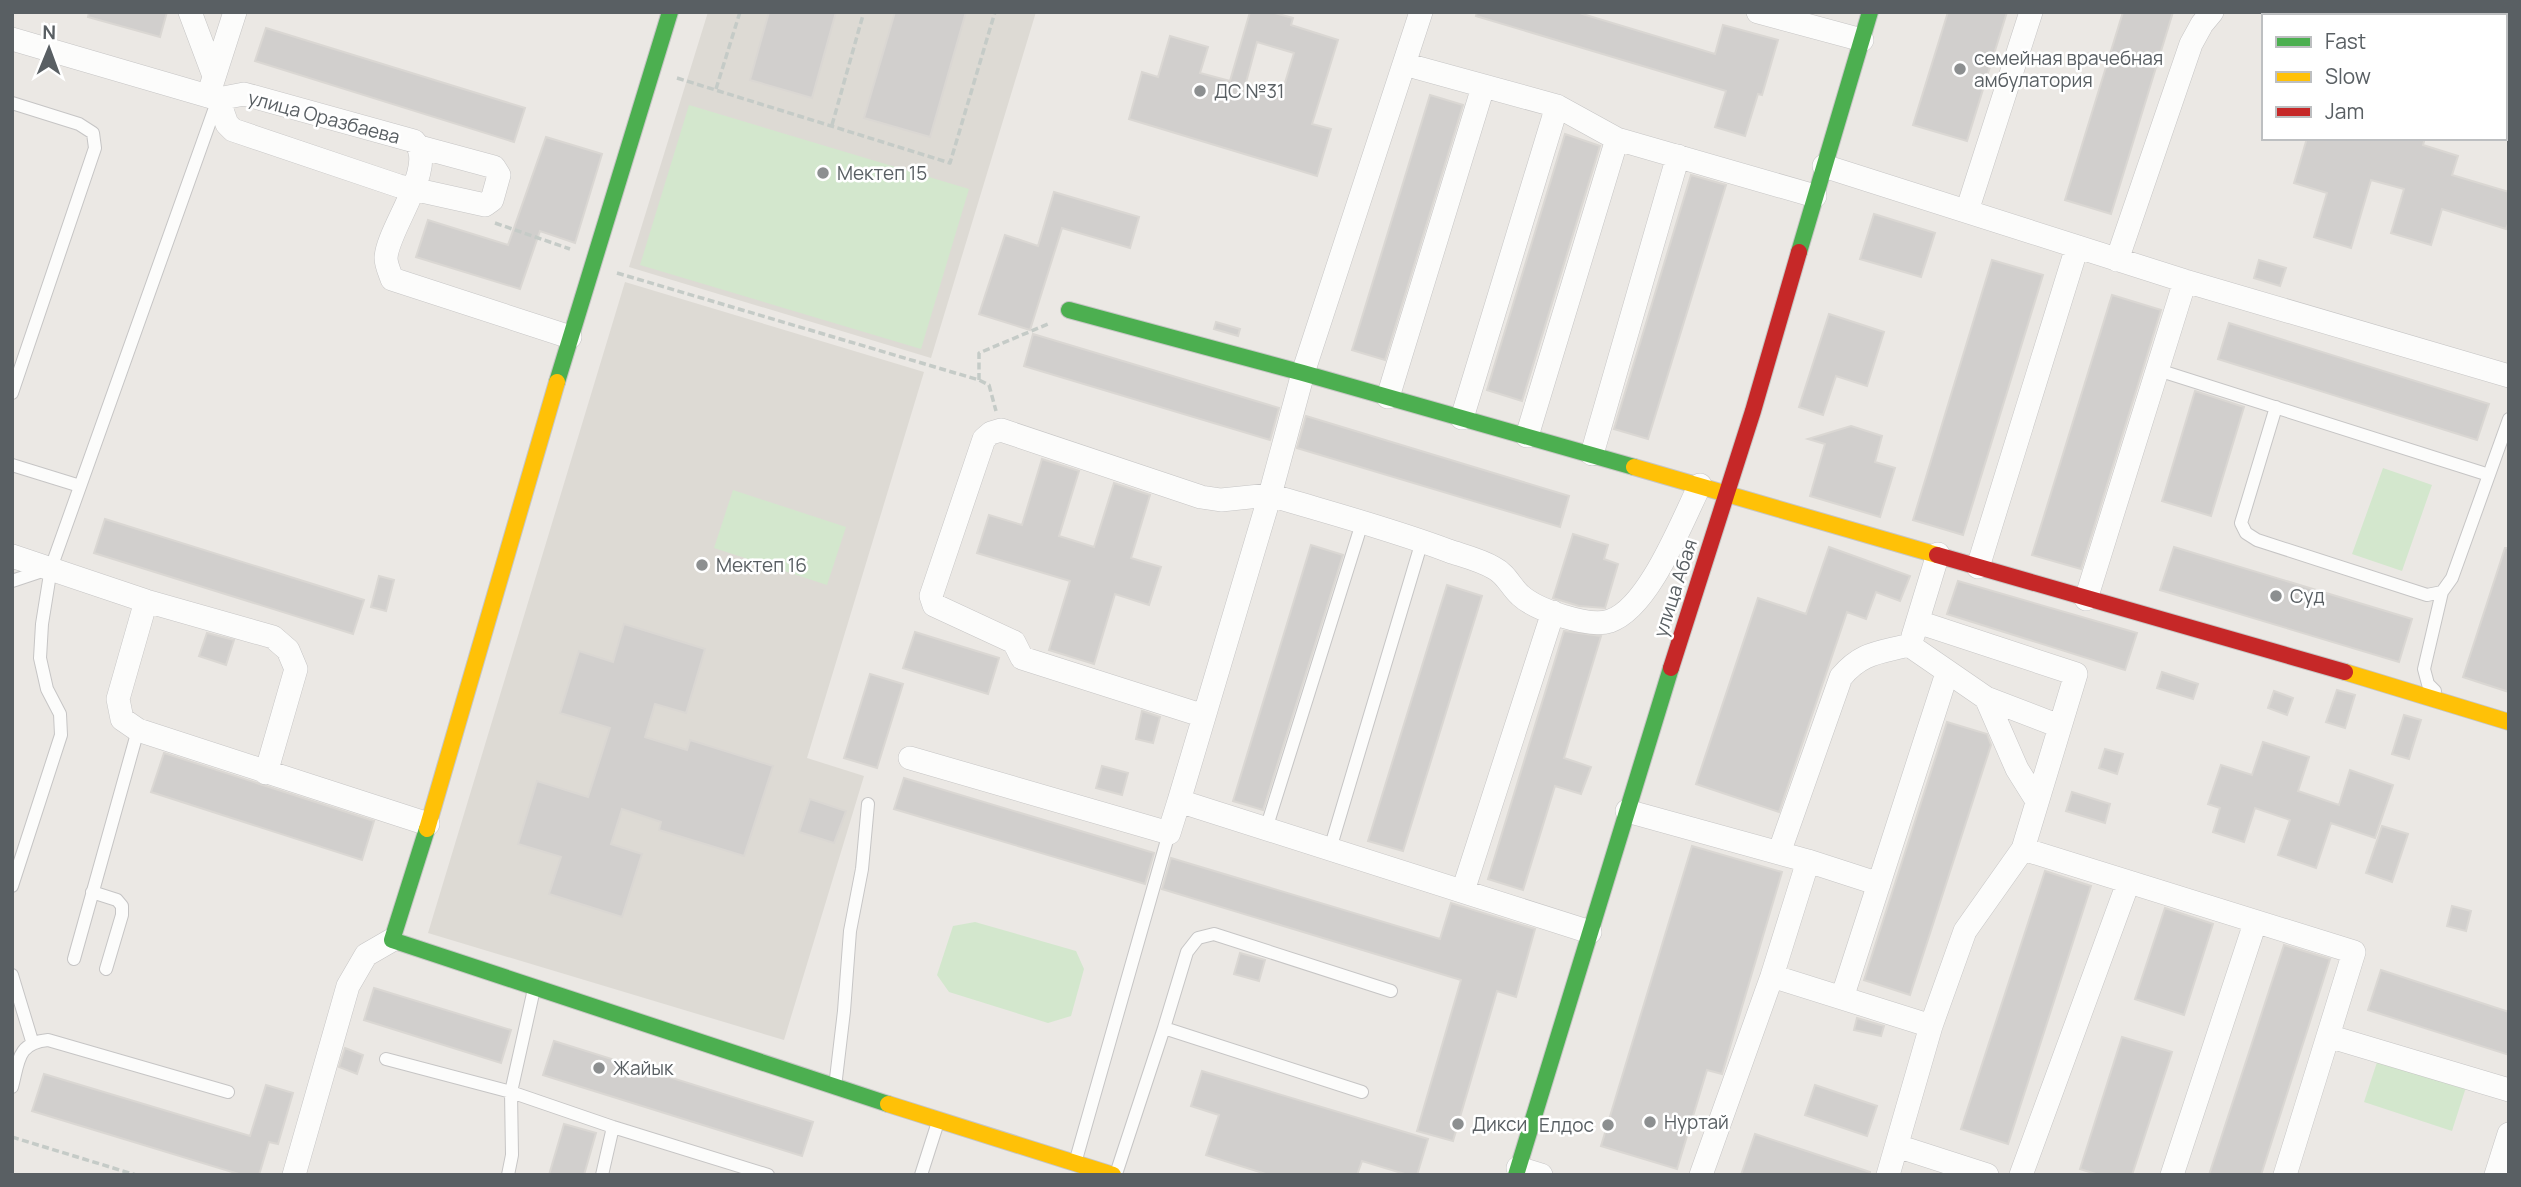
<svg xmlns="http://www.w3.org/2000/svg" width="2521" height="1187" font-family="Manrope,sans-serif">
  <rect width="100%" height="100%" fill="#ebe8e4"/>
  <!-- education -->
  <path fill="#dddad4" d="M708,12H1036L931,358L629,267Z
    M625,282L924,372L807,758L864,776L784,1040L428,933Z"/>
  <!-- green -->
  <path fill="#d3e7cd" d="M689,105L969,189L921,349L640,265Z
    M2383,468L2432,485L2402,571L2352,554Z
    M733,490L846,527L827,585L714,548Z
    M975,922L1076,951L1084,969L1071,1016L1048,1023L949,992L937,975L953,926Z
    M2379,1056L2467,1084L2452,1131L2364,1102Z"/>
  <!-- building -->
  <path fill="#d1cfcd" stroke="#dad7d3" stroke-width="2" fill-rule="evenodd" d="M89,12H167L160,37L88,17Z
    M769,12H836L812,98L750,80Z
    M895,12H966L930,137L864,118Z
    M1250,12H1271L1293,18L1291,25L1338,40L1312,124L1331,129L1317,176L1129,119L1142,72L1158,77L1170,36L1208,47L1200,73L1230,81ZM1257,42L1294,53L1281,96L1245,86Z
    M1477,12H1576L1715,54L1723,25L1778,40L1762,95L1758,94L1745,136L1715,127L1726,91L1476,16Z
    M1948,12H2007L1967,141L1913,125Z
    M2123,12H2173L2111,214L2065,200Z
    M266,28L525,108L514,142L255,61Z
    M1430,95L1463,105L1385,360L1352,350Z
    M1565,134L1600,146L1522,401L1487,390Z
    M546,137L602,154L575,243L540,231L520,289L416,257L428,220L508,245Z
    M2307,138H2425L2423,145L2458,156L2452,175L2509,192V221L2506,229L2442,209L2431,245L2391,233L2404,189L2371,180L2351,248L2314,237L2327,193L2294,183Z
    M1691,175L1726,185L1648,439L1614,429Z
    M1054,192L1139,217L1130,248L1062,228L1030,330L979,314L1005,235L1038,246Z
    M1874,214L1935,233L1921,277L1860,259Z
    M1992,260L2043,275L1963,535L1913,520Z
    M2259,260L2286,268L2280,286L2254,278Z
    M2112,295L2161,310L2081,569L2032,555Z
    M1829,314L1884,332L1867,386L1836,376L1823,415L1799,407Z
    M1216,322L1240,329L1238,336L1214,329Z
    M2229,323L2489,404L2477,440L2218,359Z
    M1033,334L1279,408L1270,440L1024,366Z
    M2195,391L2244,407L2211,516L2162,501Z
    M1306,416L1569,496L1560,527L1297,448Z
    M1851,426L1882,436L1875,462L1895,468L1880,517L1810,496L1825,444L1808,439Z
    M1042,459L1079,471L1059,536L1094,547L1114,483L1150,495L1131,558L1161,567L1149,605L1115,594L1094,664L1049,650L1070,581L977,553L989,515L1022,525Z
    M105,519L364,600L353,634L94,553Z
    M1573,534L1608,545L1604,559L1618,564L1605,608L1579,606L1553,598Z
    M1311,545L1343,555L1263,810L1233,801Z
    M1829,547L1910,576L1900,601L1876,592L1866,619L1847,612L1779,812L1696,784L1758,598L1806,614Z
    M2174,547L2412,619L2399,662L2160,590Z
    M2505,548H2509V692L2463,677Z
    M379,576L394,580L386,611L371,607Z
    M1958,581L2137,633L2125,670L1947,614Z
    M1447,585L1482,596L1403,851L1368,841Z
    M624,624L705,649L686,713L655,704L645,737L687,750L690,740L773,766L744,856L659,830L661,822L622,809L611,844L642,854L622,917L549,894L561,857L518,844L537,781L588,797L610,728L560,713L579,651L613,662Z
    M1564,631L1601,636L1564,758L1591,767L1581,794L1555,786L1523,890L1488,879Z
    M915,632L999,658L988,694L903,668Z
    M207,633L234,640L226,665L199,656Z
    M2162,672L2198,684L2193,699L2157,688Z
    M870,674L903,684L877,768L844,758Z
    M2337,690L2355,695L2345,728L2326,722Z
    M2274,691L2293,698L2287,715L2268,708Z
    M1142,711L1160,717L1153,743L1136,739Z
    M2404,715L2421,720L2409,759L2392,754Z
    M1947,722L1987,734L1991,745L1910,995L1864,980Z
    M2263,742L2309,757L2298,791L2339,805L2350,770L2393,785L2375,838L2331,823L2316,868L2278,855L2290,820L2255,808L2244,842L2213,832L2220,808L2208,804L2221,765L2252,775Z
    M2105,749L2123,754L2117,774L2099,768Z
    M164,753L374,821L362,860L151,792Z
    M1102,766L1128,773L1122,795L1096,788Z
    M904,778L1154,853L1145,884L894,809Z
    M2072,792L2110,804L2105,823L2066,811Z
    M810,799L846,811L834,843L799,832Z
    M2382,826L2408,834L2392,882L2366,873Z
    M1692,846L1782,872L1722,1074L1707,1070L1677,1169L1601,1146Z
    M1171,858L1440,939L1451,903L1535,929L1516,997L1497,991L1453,1141L1417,1131L1461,980L1162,889Z
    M2045,871L2091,886L2008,1144L1961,1129Z
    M2452,906L2471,911L2466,931L2447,926Z
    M2165,908L2213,924L2184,1015L2135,999Z
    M2284,945L2330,959L2261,1175H2209Z
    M1240,953L1265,960L1259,981L1234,974Z
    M2381,970L2509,1012V1055L2368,1010Z
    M374,988L511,1030L501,1063L364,1020Z
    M1857,1018L1884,1026L1881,1036L1854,1030Z
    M2122,1037L2172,1052L2132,1175H2099L2080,1169Z
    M554,1041L813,1122L802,1156L543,1075Z
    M345,1048L363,1055L357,1074L339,1067Z
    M1202,1071L1428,1139L1417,1175H1408L1362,1161L1357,1175H1269L1206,1155L1219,1115L1191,1106Z
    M44,1074L250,1136L266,1085L293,1093L278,1144L269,1142L259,1175H242L32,1111Z
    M1815,1085L1877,1106L1867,1136L1805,1115Z
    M564,1124L596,1133L584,1175H549Z
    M1755,1134L1870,1172V1175H1741Z"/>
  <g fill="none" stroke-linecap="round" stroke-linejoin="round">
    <defs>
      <path id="lane" d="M12,103L79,124L93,133L95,148L12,393
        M2158,370L2489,475
        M2276,407L2241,523L2246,533L2257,540L2427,595L2442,592L2452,578L2509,419
        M12,465L80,486
        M12,581L51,568L217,102
        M2435,691L2428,684L2424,669L2442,592
        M1266,829L1362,523
        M1330,849L1422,541
        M12,886L61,735L60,714L47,689L40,658L42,624L51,568
        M92,892L117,900L122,906V915L106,969
        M74,959L138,730
        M12,975L32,1041
        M1164,1028L1187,952L1198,938L1214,934L1391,991
        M386,1059L511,1092L613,1127L768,1175
        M12,1087C19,1061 17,1043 48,1040L228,1092
        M835,1087L844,1011L850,931L862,869L868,804
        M1075,1163L1169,833
        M1116,1174L1164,1028L1362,1092
        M508,1175L512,1155L511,1092L534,989
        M602,1175L613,1127
        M921,1175L938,1122"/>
      <path id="street" d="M190,12L214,76
        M1758,12L1862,40
        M12,39L218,99L244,94L414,141C439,165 387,229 386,258C386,265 390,273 392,279L570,337
        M1404,64L1557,106L1617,139L1815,196
        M208,96L235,12
        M218,99L227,124L233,130L399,186L485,205L492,200L499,175L494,167L420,147
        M1824,166L2185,281L2509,376
        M1967,211L2031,12
        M2117,260L2191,44L2202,24L2212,12
        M1388,397L1483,87
        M1462,418L1557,106
        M1527,436L1617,139
        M1592,454L1678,156
        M12,556L146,601L118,699L122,719L138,730L428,824
        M1978,567L2077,247
        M2086,599L2185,281
        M146,601L273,637L288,650L296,669L266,773
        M1918,622L2076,674L2023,849L1965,931L1931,1026
        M1913,636L1938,554
        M1986,698L2017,769L2037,801
        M1204,716L1022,658L1014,642L934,605L931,596L984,439L991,433L1001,430L1201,497L1221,500L1270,495L1303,373L1421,12
        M910,758L1169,833L1179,801
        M1627,811L1808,861L1772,976L1931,1026L1888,1175
        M2023,849L2354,952L2328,1036
        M1779,853L1841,677C1862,652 1879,653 1909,645L1986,698L2059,726
        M1808,861L1879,884
        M1463,891L1553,612
        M1590,932L1179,801L1270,495C1330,513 1391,529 1449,551C1464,556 1481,560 1494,568C1506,574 1511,587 1520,595C1536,610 1589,628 1610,621C1649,608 1682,521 1700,485
        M1842,998L1947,673
        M1897,1146L1987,1175
        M1518,1168L1541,1175
        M294,1175L348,986L366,955L392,940
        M1701,1175L1772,976
        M2021,1175L2128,883
        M2172,1175L2255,923
        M2285,1175L2328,1036L2509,1090
        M2496,1175L2509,1134"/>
      <path id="fast" d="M1799,252L1870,12
        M1069,310L1303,373L1634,467
        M557,382L670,12
        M427,829L392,940L888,1104
        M1516,1175L1671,668"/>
      <path id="slow" d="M1634,467L1937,555
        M2345,672L2509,722
        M427,829L557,382
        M888,1104L1113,1175"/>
      <path id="jam" d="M1937,555L2345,672
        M1671,668L1753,411L1799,252"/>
    </defs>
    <!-- lane casing -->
    <use href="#lane" stroke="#c6c5c5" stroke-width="14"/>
    <!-- street casing -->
    <use href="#street" stroke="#c6c5c5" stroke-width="24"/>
    <!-- fast casing -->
    <use href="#fast" stroke="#c6c6c5" stroke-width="18"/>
    <!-- slow casing -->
    <use href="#slow" stroke="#c6c6c5" stroke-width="18"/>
    <!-- jam casing -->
    <use href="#jam" stroke="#c6c6c5" stroke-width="18"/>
    <!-- path -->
    <path stroke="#c5cbc7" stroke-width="3.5" stroke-dasharray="7 3.5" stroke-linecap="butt" d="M677,78L950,163L995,12
      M716,89L740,12
      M832,125L863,15
      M495,223L570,249
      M617,273L979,380L989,385L996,411
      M979,380V353L1048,324
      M12,1137L136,1175"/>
    <!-- lane -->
    <use href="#lane" stroke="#fcfcfb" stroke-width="12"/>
    <!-- street -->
    <use href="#street" stroke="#fcfcfb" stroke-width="23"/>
    <!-- fast -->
    <use href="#fast" stroke="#4caf50" stroke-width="16"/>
    <!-- slow -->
    <use href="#slow" stroke="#ffc107" stroke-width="16"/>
    <!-- jam -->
    <use href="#jam" stroke="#c62828" stroke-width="16"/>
  </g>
  <!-- markers -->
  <g fill="#8c8f90" stroke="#fff" stroke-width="2.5">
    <circle cx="1960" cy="69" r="7"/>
    <circle cx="1200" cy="91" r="7"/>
    <circle cx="823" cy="173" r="7"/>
    <circle cx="702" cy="565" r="7"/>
    <circle cx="2276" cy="596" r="7"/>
    <circle cx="599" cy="1068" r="7"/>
    <circle cx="1650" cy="1122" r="7"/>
    <circle cx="1458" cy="1124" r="7"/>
    <circle cx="1608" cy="1125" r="7"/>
  </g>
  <g text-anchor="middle" stroke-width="5" stroke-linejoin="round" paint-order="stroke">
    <!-- poi labels -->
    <g font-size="19" fill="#595f63" stroke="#fff" text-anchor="start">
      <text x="1974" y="65">семейная врачебная<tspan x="1974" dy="22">амбулатория</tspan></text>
      <text x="1214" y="98">ДС №31</text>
      <text x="837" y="180">Мектеп 15</text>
      <text x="716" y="572">Мектеп 16</text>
      <text x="2290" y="603">Суд</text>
      <text x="613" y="1075">Жайык</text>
      <text x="1664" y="1129">Нуртай</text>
      <text x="1472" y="1131">Дикси</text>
      <text x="1594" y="1132" text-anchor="end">Елдос</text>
    </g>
    <!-- street labels -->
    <g font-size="19" fill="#595f63" stroke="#fff">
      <text transform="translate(324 117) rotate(15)" y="7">улица Оразбаева</text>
      <text transform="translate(1675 588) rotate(-72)" y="7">улица Абая</text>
    </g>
  </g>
  <!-- border -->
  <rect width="2521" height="1187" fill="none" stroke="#595f63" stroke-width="28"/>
  <!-- legend -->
  <rect x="2262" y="14" width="245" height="126" fill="#ffffff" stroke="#bdbfc1" stroke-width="2"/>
  <rect x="2276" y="37" width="35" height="10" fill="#4caf50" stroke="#bdbfc1" stroke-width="2"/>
  <text x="2325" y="49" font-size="21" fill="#595f63">Fast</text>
  <rect x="2276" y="72" width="35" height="10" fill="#ffc107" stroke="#bdbfc1" stroke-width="2"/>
  <text x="2325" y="84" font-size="21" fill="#595f63">Slow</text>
  <rect x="2276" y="107" width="35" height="10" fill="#c62828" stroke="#bdbfc1" stroke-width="2"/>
  <text x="2325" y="119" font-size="21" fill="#595f63">Jam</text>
  <!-- north arrow -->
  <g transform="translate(49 49) rotate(1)" stroke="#ffffff" stroke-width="5" paint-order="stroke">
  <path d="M0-5L12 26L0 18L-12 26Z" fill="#595f63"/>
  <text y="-10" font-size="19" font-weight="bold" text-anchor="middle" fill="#595f63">N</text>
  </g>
</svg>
